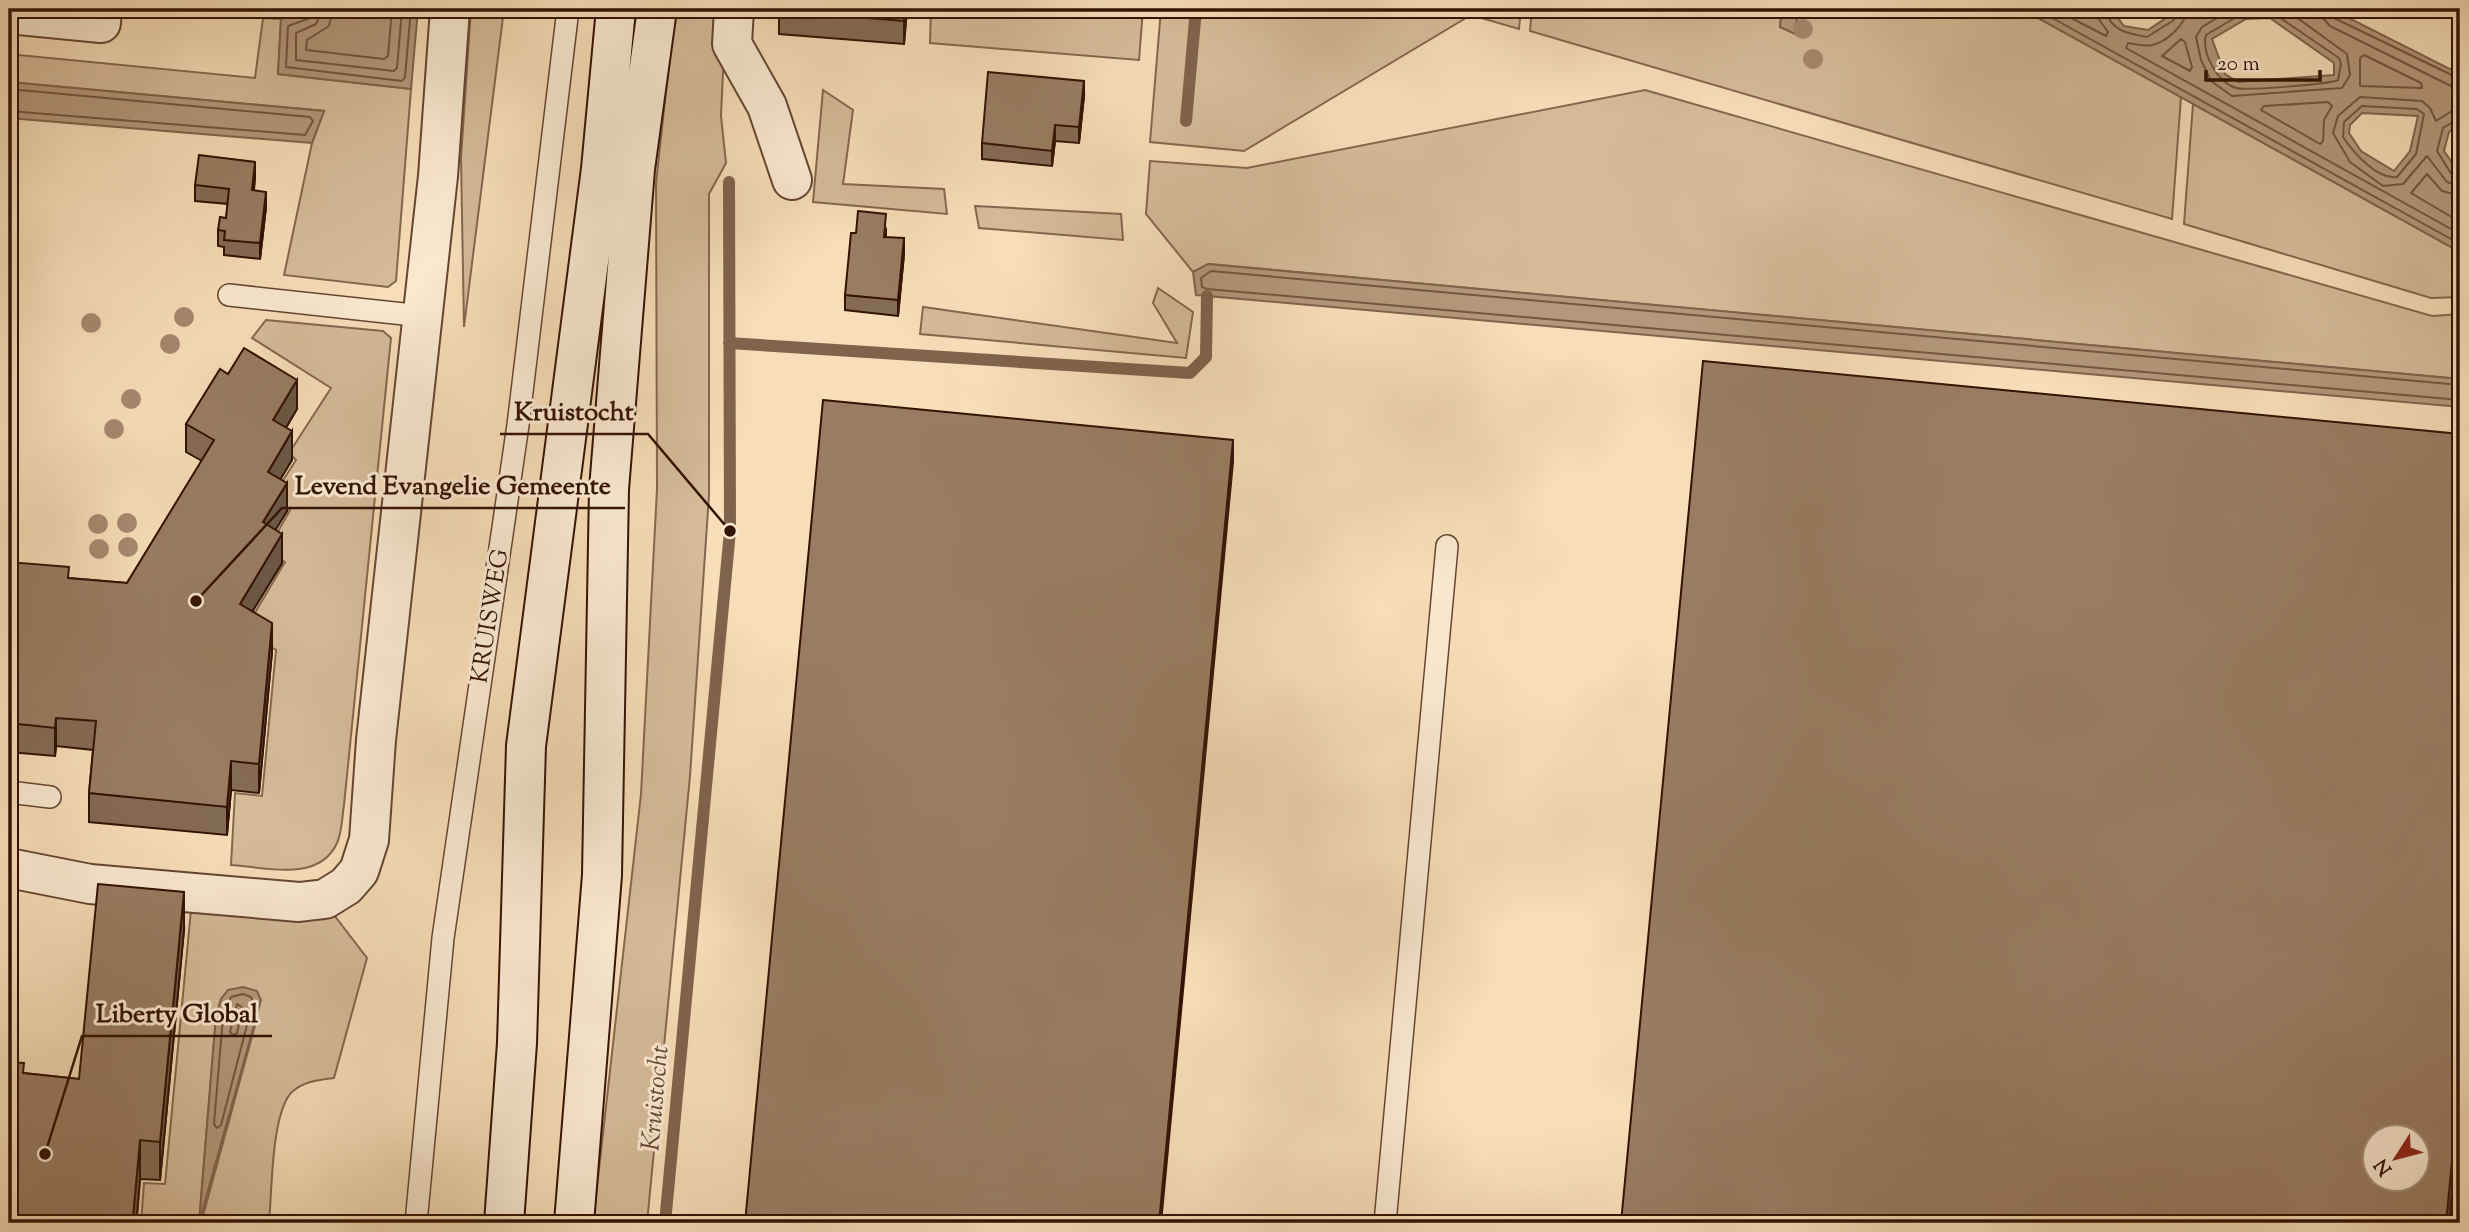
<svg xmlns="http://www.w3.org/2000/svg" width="2469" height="1232" font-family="'Sorts Mill Goudy',serif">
  <rect width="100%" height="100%" fill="#f7ddb8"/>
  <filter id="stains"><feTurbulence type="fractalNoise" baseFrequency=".00286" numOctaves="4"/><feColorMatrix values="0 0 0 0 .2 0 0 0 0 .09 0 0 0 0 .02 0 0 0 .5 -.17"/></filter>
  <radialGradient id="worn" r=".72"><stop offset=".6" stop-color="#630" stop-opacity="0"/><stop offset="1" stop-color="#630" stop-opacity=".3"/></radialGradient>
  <!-- green -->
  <path fill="#d6bb99" stroke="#85674e" stroke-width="2" d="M471,9H504L464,327L461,158Z
    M675,9H726L721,116L726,163L709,194V495L690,776L647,1223H593L641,794L657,489L656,183Z
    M931,9H1143L1139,60L930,43Z
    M1161,9H1521L1519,29L1471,15L1244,151L1150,142Z
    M1532,9H1782L1780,27L1795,33L1798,9H2022L2181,97L2172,219L1530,31Z
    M263,18L281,19L278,74L411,89L396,281L388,287L284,275L312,143L324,111L9,82V54L255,78Z
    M823,90L853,110L843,184L944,189L947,214L813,202Z
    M1645,90L2432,316L2460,314V379L1209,264L1193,272L1146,214L1150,161L1247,168Z
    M2193,104L2460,252V297L2431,298L2184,224Z
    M975,206L1121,214L1123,240L979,228Z
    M1158,288L1193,312L1186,358L920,334L923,307L1177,343L1153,303Z
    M266,320L383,331L391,338L344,805C342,817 342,833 337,843C319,883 265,867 231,865L235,793L262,796L276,650L244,631L285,562L267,551L290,510L271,499L296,460L289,453L331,388L252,338Z
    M191,910L334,915L367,958L334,1078C319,1080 305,1081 293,1091C271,1110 272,1193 269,1223H201L256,1022L216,1016L199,1223H141L144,1183L165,1184Z"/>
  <!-- water -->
  <path fill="#b5987b" stroke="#81634b" stroke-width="2" fill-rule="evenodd" d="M315,9H418L411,89L278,74L281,19Z
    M1782,9H1798L1795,34L1780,27Z
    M2022,9H2111L2124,26L2148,30L2170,15L2172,9H2331L2460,74V123L2449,132L2444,151L2460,174V252ZM2270,18L2334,63V75L2238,82L2225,74L2212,39L2246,19ZM2362,113L2418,116L2410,151L2394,171L2361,151L2349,133L2350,125Z
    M9,82L324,111L312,143L9,118Z
    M1208,264L2460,379V407L1196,295L1193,272Z
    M243,987L257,991L261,1000L199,1223L216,1016L221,999L228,990Z"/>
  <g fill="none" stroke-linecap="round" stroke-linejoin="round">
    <!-- shore -->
    <path stroke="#745640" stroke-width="2" d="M314,9L310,18L288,26L286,67L402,81L405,77L411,9
      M323,9L316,24L296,33V60L394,71L397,68L402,9
      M333,9L329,26L307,40L306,50L384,59L388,56L392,9
      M2036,9L2460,244
      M2054,9L2106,36L2108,32L2098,18L2097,9
      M2106,9C2109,31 2129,34 2147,37L2174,20L2178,9
      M2187,9C2186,24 2167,42 2152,45C2144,47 2136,44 2128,43L2126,48L2460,234
      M2232,9L2202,27L2196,37L2201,60L2211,81L2232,96L2342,88L2350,75L2347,54L2285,9
      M2321,9L2323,18L2330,26L2451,86L2460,88
      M2330,9L2334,18L2460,79
      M2270,11L2339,58L2341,64L2338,80C2330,84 2245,91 2236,88C2218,83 2201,53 2206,35L2243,13Z
      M2181,39L2185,42L2192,67L2190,71L2162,56Z
      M2364,55L2421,83L2422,88L2360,86V58Z
      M9,89L310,117L313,121L305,135L9,111
      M2328,102L2332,106L2324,120L2323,141L2320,144L2261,110L2264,106Z
      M2362,106L2417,109L2424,114L2416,154L2397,177C2377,180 2353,152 2343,137L2344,122Z
      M2460,110L2452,111L2436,121L2430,108L2422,101L2360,97L2338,116L2333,133L2350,162L2383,186L2403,184L2427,156L2447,182L2460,186
      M2460,118L2443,128L2437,151L2452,175L2460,177
      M2460,196L2442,191L2427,174L2411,193L2460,222
      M2460,385L1211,271L1201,278L1202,287L1207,289L2460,400
      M243,994L251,997L253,1002L221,1125L217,1128L214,1124L223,1017L231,997Z
      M237,1004L243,1008L237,1033L233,1035L230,1032Z"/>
    <!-- stream -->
    <path stroke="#81634b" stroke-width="12" d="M1186,121L1196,9
      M729,343L1190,373L1206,357L1207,296
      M665,1223L730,531L729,182"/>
    <defs>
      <path id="lane" d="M229,295L422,316
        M9,792L50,797
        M416,1223L443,938L518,425L568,9
        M1385,1223L1447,546"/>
      <path id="street" d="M734,9L732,44L767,106L792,180
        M9,14L101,23L102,9
        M9,868L90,884L299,902L325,899L346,886L359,871L369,840L376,740L438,176L450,9"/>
      <path id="secondary" d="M504,1223L517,1043L526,746L601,169L616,9
        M574,1223L602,875L609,489L635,169L657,9"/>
    </defs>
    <!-- lane casing -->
    <use href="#lane" stroke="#654631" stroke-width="24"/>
    <!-- street casing -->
    <use href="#street" stroke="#654631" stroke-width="42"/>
    <!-- secondary casing -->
    <use href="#secondary" stroke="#341304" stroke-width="42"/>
    <!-- lane -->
    <use href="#lane" stroke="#fae9d1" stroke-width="21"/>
    <!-- street -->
    <use href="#street" stroke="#fae9d1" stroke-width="38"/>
    <!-- secondary -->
    <use href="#secondary" stroke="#fae9d1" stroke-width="38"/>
  </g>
  <!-- trees -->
  <g fill="#a7896e">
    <circle cx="1803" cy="29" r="10"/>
    <circle cx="1813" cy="59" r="10"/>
    <circle cx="184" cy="317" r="10"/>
    <circle cx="91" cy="323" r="10"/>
    <circle cx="170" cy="344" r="10"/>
    <circle cx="131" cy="399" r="10"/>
    <circle cx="114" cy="429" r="10"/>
    <circle cx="127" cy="523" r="10"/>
    <circle cx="98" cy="524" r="10"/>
    <circle cx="128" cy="547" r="10"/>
    <circle cx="99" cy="549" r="10"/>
  </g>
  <!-- wall -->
  <path fill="#846b54" stroke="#341304" stroke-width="2" d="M223,9H281V14Z
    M779,9H907L904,44L779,34Z
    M1084,96L1079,143L1055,141L1052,166L982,159V143Z
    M255,177L254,190L266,207L260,259L224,255V247L218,246V230L226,218L228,204L195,201V185Z
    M886,230V237L904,254L898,316L845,310V295Z
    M228,374L297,409L286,428L292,460L280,479L287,511L275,530L282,563L252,611L272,652L259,793L231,790L227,835L89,822V793L93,750L56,746L55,756L9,752V562L69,578L127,583L202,461L186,452V424Z
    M184,930L160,1180L140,1179L137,1218L9,1223L24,1073L79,1079Z"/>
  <!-- shaded-wall -->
  <path fill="#6b5745" stroke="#341304" stroke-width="2" d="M905,9H907L904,44V21Z
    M1084,81V96L1079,143V127Z
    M1055,125V141L1052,166V151Z
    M255,162V177L252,206V190Z
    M266,192V207L260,259V243Z
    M904,238V254L898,316V300Z
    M297,380V409L273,449V420Z
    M292,431V460L268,500V472Z
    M1233,440V462L1161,1223H1159Z
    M287,483V511L263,551V522Z
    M282,534V563L240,632V604Z
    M272,623V652L259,793V764Z
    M56,718V746L55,756V728Z
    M231,761V790L227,835V807Z
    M184,892V930L160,1180V1142Z
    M2460,1079V1108L2449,1223H2446Z
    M140,1140V1179L136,1223L133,1217Z"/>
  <!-- building -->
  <path fill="#997c62" stroke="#341304" stroke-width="2" fill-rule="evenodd" d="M779,9H905L904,21L779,11Z
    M988,72L1084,81L1079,127L1055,125L1052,151L982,143Z
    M199,155L255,162L252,190L266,192L260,243L224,240L225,231L218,230L220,217L226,218L229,189L195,185Z
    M858,211L886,214L884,237L904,238L898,300L845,295L851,233H856Z
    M244,348L297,380L273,420L292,431L268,472L287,483L263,522L282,534L240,604L272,623L259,764L231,761L227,807L89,793L96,721L56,718L55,728L9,723V562L69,567L68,578L127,583L214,440L186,424L220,369L228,374Z
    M1703,361L2460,434V1079L2446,1223H1621ZM2375,1138H2417V1180H2375Z
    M823,400L1233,440L1159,1223H745Z
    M98,884L184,892L160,1142L140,1140L133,1217L149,1219V1223H9V1062L24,1063L23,1073L79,1079Z"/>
  <g text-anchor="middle" stroke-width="6" stroke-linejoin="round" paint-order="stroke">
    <!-- street labels -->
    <g font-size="24" fill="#341304" stroke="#fae9d1">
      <text transform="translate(489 616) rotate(-81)" y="8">KRUISWEG</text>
    </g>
    <!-- water labels -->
    <g font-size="26" font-style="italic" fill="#684834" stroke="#fae9d1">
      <text transform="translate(654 1098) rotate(-85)" y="9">Kruistocht</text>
    </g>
  </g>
  <!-- callouts -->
  <path fill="none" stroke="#341304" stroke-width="2.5" d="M730 531L648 434H500M196 601L282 508H625M45 1154L82 1036H272"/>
  <g fill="#341304" stroke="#fae9d1" stroke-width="2.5">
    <circle cx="730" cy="531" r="7"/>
    <circle cx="196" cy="601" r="7"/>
    <circle cx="45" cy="1154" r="7"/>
  </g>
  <g font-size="26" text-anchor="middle" font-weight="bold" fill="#341304" stroke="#fae9d1" stroke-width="6" stroke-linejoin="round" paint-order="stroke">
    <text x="574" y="420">Kruistocht</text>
    <text x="453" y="494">Levend Evangelie Gemeente</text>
    <text x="177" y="1022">Liberty Global</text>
  </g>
  <!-- margin -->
  <rect width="2469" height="1232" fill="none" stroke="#f7ddb8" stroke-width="35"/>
  <rect x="10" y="10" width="2448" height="1211" fill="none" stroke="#341304" stroke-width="3.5"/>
  <rect x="18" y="18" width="2434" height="1197" fill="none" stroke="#341304" stroke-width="2"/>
  <!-- north arrow -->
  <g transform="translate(2396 1158) rotate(234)"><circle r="33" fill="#fae9d1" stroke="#ab937f" stroke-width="2"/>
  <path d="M0-5L12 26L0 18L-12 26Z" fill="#8f2418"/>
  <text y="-10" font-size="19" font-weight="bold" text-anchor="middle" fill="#341304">N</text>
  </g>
  <!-- scale -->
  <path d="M2206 70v10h114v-10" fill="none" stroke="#341304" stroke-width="3.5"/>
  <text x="2217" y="70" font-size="21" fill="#341304" stroke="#fae9d1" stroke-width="5" paint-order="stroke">20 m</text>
  <rect width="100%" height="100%" filter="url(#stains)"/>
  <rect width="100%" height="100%" fill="url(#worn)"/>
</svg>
